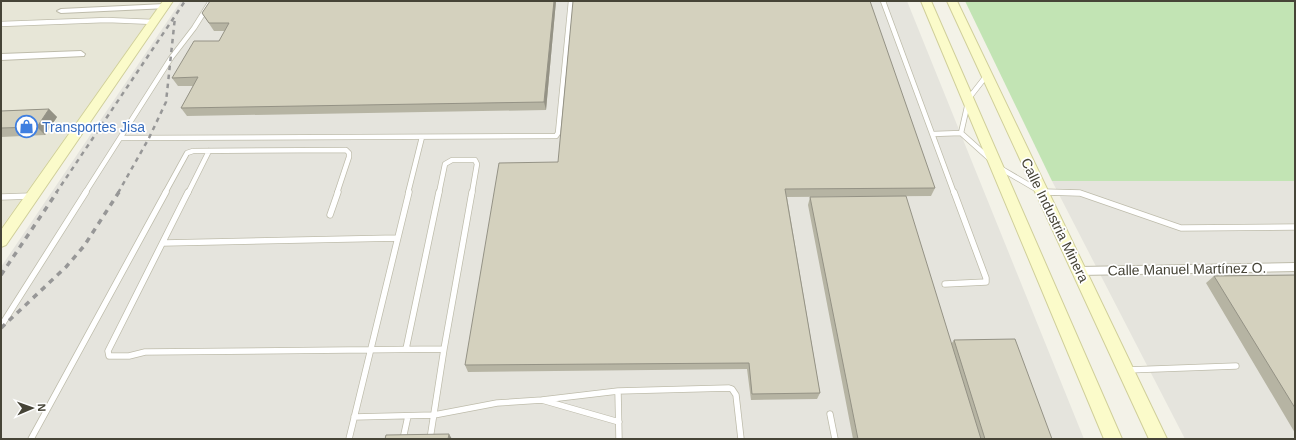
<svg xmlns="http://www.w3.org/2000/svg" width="1296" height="440" font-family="Arial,sans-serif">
  <rect width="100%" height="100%" fill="#f3f2e8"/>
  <!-- residential -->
  <path fill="#e7e6d7" d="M1,1H162L1,228Z"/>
  <!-- industrial -->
  <path fill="#e5e4dd" d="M181,1H907L1084,439H1V267Z
    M1052,181H1295V439H1185Z"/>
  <!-- green -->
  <path fill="#c2e4b4" d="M965,1H1295V181H1052Z"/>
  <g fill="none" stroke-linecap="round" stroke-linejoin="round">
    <defs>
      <path id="lane-far1" d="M883,1L954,193
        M1,24L107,20L154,22
        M987,75L969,98L961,133L990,159
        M933,134L961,133
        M122,138L556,136L558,133L571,1
        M1000,168L1041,192L1080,193
        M85,193L171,58L194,28L211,1
        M165,193L187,153L193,151L346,150L349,153V157L337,193
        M188,193L209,151
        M408,193L422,137
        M439,193L445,164L452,160H475L477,164L472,193"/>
      <path id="lane" d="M188,192L108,351L109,356H129L145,352L444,349
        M1045,192L1080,193L1181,228L1295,227
        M1,197L32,196
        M330,215L338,192
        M164,243L397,238
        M945,284L986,282V278L954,192
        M1,326L86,192
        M406,349L439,192
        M1127,370L1236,366
        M618,391L542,400L619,422
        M830,414L835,439
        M354,417L434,415L497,403L542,400
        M31,439L166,192
        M349,439L409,192
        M403,439L408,416
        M430,439L444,349L472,192
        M619,439L618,391L729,388L732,389L736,395L741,439"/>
      <path id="street" d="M165,4L169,6L168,8L61,13L57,11L61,9Z
        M81,51L85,54L84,56L1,60V54Z
        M1295,263V271L1080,275L1076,274L1075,271L1076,268L1080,267Z"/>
      <path id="secondary" d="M163,1H173L6,245L1,247V230Z
        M921,1H931L1122,439H1104Z
        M947,1H957L1167,439H1149Z"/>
    </defs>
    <!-- lane-far1 casing -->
    <use href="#lane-far1" stroke="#bebcab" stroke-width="6"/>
    <!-- lane casing -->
    <use href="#lane" stroke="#bebcab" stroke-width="7"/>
    <!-- street casing -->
    <use href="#street" stroke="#bebcab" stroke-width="2"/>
    <!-- secondary casing -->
    <use href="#secondary" stroke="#d0cf9a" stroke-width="2"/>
    <!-- lane-far1 -->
    <use href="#lane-far1" stroke="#fff" stroke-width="4.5"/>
    <!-- lane -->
    <use href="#lane" stroke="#fff" stroke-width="5.5"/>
    <!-- street -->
    <use href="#street" fill="#fff" fill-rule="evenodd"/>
    <!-- secondary -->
    <use href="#secondary" fill="#fbfbca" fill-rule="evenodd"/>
    <!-- rail-far1 -->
    <path stroke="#979797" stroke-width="2.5" stroke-dasharray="4.5 4.5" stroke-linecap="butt" d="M56,193L185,1
      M118,193L149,138L166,102L175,17"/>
    <!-- rail -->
    <path stroke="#979797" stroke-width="3.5" stroke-dasharray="5.5 5.5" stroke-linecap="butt" d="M1,275L57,192
      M1,328L66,267L84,246L119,192"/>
  </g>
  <!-- wall -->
  <path fill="#b6b4a3" d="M210,1H556L546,110L187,116L181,108L193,86H178L172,78L219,41L225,31H214L202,13Z
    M49,109L57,117L45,135L1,137V111Z
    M558,162L935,188L931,196L787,197L820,393L817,399L751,400L747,369L468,372L465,365Z
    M810,197L951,344L954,340L1052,439H853L808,205Z
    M1295,275V433L1206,283L1214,276Z"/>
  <!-- shaded-wall -->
  <path fill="#949285" d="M554,1H556L546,110L544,102Z
    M49,109L57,117L45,135L37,127Z
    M449,434L452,439H448Z"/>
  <!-- building -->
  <path fill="#d4d1be" stroke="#949285" d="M210,1H554L544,102L181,108L198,77L172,78L194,41H219L229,23H209L202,13Z
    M573,1H870L935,188L785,189L820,393L752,394L749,363L465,365L499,163L558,162Z
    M49,109L37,127L1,128V111Z
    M906,196L981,439H858L810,197Z
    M1295,275V408L1214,276Z
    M1015,339L1052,439H985L954,340Z
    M449,434L448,439H385L386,435Z"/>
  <!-- icons -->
  <defs>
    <symbol id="shop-ring" viewBox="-11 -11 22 22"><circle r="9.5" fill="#fff" stroke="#3f7fe0" stroke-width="1.5"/><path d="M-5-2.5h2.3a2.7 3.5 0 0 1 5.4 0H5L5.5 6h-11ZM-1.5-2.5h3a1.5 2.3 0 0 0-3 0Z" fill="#3f7fe0"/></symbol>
  </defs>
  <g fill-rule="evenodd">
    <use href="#shop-ring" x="14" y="114" width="25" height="25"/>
  </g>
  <g text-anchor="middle" stroke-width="3.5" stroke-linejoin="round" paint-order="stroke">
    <!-- shop labels -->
    <g font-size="14" fill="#366cbe" stroke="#fff" text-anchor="start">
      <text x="42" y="132">Transportes Jisa</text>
    </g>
    <!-- street labels -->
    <g font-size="14" fill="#464437" stroke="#fff">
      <text transform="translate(1055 220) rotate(64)" y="5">Calle Industria Minera</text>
      <text transform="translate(1187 269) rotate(-1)" y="5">Calle Manuel Martínez O.</text>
    </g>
  </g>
  <!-- border -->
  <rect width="1296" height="440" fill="none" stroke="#464437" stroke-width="4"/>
  <!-- north arrow -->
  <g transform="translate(32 408) rotate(88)" stroke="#ffffff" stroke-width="3" paint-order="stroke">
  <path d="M0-3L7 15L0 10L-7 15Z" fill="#464437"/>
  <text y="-6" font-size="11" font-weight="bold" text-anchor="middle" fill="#464437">N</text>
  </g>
</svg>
